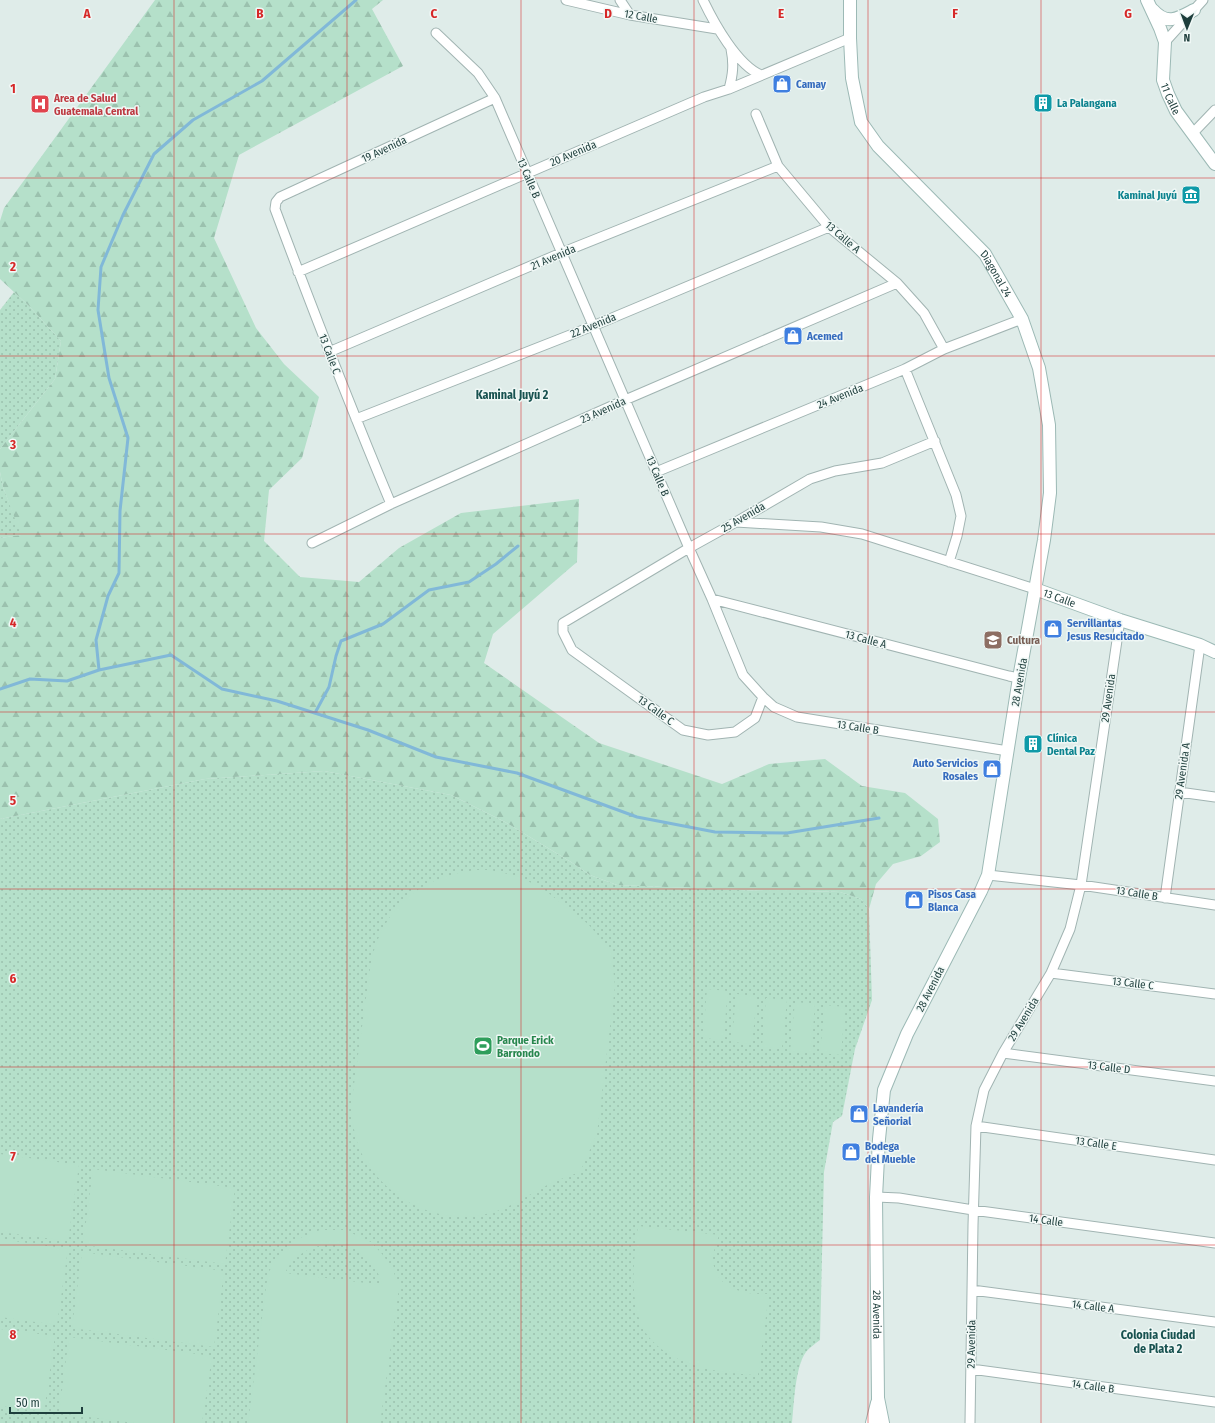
<svg xmlns="http://www.w3.org/2000/svg" width="1215" height="1423" font-family="'Fira Sans Condensed',sans-serif">
  <defs>
    <pattern id="grass-dots" width="8" height="8" patternUnits="userSpaceOnUse"><rect width="8" height="8" fill="#b5e0ca"/><path d="M2 2h.1M6 6h.1" fill="none" stroke="#9bc1ae" stroke-width="1.8" stroke-linecap="round"/></pattern>
    <pattern id="forest-firs" width="22" height="20" patternUnits="userSpaceOnUse"><rect width="22" height="20" fill="#b5e0ca"/><path d="M5 1l3.5 6h-7zM16 11l3.5 6h-7z" fill="#9bc1ae"/></pattern>
  </defs>
  <rect width="100%" height="100%" fill="#dfece9"/>
  <!-- grass -->
  <path fill="url(#grass-dots)" d="M14,292L29,306L61,341L55,379L0,449V310Z
    M0,472L3,487L22,535L0,538Z
    M324,771L451,795L505,822L571,862L590,875L617,885L765,891H805L840,892L861,899L869,909L872,1000L855,1049L842,1116L833,1122L824,1172L820,1340C815,1344 810,1347 806,1352C795,1367 794,1404 792,1423H0V819L205,779Z"/>
  <!-- forest -->
  <path fill="url(#forest-firs)" d="M155,0H383L372,9L403,66L239,155L214,238L256,328L284,364L319,397L302,458L269,490L264,541L300,577L359,582L399,548L461,513L579,499L577,562L493,634L484,663L599,743L722,784L769,764L825,759L862,786L905,793L938,819L940,842L921,856L893,864L876,884L869,909L861,899L840,892L805,891H765L617,885L590,875L571,862L505,822L451,795L324,771L205,779L0,819V538L21,535L3,487L0,472V449L55,379L61,341L29,306L0,279V221L4,208Z"/>
  <!-- garden -->
  <path fill="#b5e0ca" fill-rule="evenodd" d="M476,870H490L517,876L542,888L588,924L611,950L615,986L597,1134L580,1172C570,1176 559,1179 549,1184C528,1195 509,1209 486,1214C435,1226 380,1196 359,1148C354,1134 352,1120 351,1106L371,962C383,907 421,876 476,870Z
    M707,989L728,991L723,1040L703,1038Z
    M736,994L757,996L752,1044L732,1042Z
    M766,998L787,1000L782,1048L762,1047Z
    M795,1002L815,1004L811,1053L790,1051Z
    M825,1005L845,1007L841,1055L820,1053Z
    M0,1154L79,1165L68,1241L0,1232Z
    M93,1169L235,1188L225,1264L83,1245Z
    M638,1226L719,1235C717,1242 714,1249 713,1256C712,1288 743,1295 769,1294L758,1375C723,1374 671,1366 648,1336C627,1308 634,1258 638,1226Z
    M320,1230H345L371,1242L382,1254L393,1269L396,1280L400,1281L380,1423H248L268,1273L280,1254L295,1240ZM334,1244C339,1245 345,1245 350,1247C366,1253 379,1269 382,1285L285,1273C290,1262 301,1252 312,1248C319,1245 327,1245 334,1244Z
    M0,1239L68,1249L57,1325L0,1317Z
    M82,1252L224,1271L214,1347L72,1328Z
    M0,1329L55,1336L44,1412L0,1406Z
    M69,1337L212,1356L202,1423H134L59,1413Z"/>
  <g fill="none" stroke-linecap="round" stroke-linejoin="round">
    <!-- stream -->
    <path stroke="#81b8d8" stroke-width="3" d="M99,670L96,640L108,596L119,573L120,511L128,438L109,378L98,310L101,267L123,215L154,154L193,120L262,81L356,0
      M0,689L30,679L67,681L99,670L171,655L222,689L277,701L368,730L436,757L517,773L637,817L715,832L787,833L879,818
      M315,713L329,687L336,656L341,641L383,624L429,590L469,582L496,564L518,546"/>
    <defs>
      <path id="street" d="M566,0L630,15L717,29
        M620,0L630,15
        M703,0C714,23 737,65 761,75
        M436,33L478,73L495,98L689,548L712,599L743,675L763,697L774,707L797,717L1008,751
        M1165,42L1203,0
        M729,89C733,74 734,64 731,49
        M756,114L778,166L829,227L897,283L924,313L944,349
        M1193,133L1215,110
        M298,272L704,97L729,89L850,38
        M329,352L561,253L778,166
        M905,369L956,495L961,516L957,536L949,562
        M356,419L593,326L829,227
        M656,472L905,369L944,349L1022,319
        M391,504C350,406 312,308 275,209L276,202L280,197L495,98
        M736,522L821,527L862,534L1035,589
        M312,543L391,504L625,400L897,283
        M712,599L1009,676L1019,678
        M763,697L755,718L735,732L708,735L683,730L572,650L563,632V623L689,548L736,522L810,479L835,471L882,463L935,441
        M1179,792L1215,797
        M988,875L1081,885L1215,905
        M1165,898L1200,645
        M1051,973L1215,994
        M1003,1053L1215,1081
        M976,1126L1215,1160
        M876,1197L899,1198L973,1210L1215,1243
        M972,1290L1215,1322
        M971,1369L1215,1402
        M970,1423L973,1225L976,1126L984,1090L1003,1053L1051,973L1070,929L1081,885L1120,620"/>
      <g id="secondary">
        <path id="s1" d="M850,0V38L852,78L861,122L878,146L985,254L1022,319L1039,368L1049,425L1050,493L1044,540L1019,678L988,875L981,891L907,1034L884,1090L879,1139L876,1197L878,1398L883,1423"/>
        <path id="s2" d="M1147,0L1160,28L1165,42L1163,80L1168,94L1176,111L1215,164"/>
        <path d="M1153,10C1167,26 1179,18 1194,10"/>
        <path id="s3" d="M1035,589L1120,620L1200,645L1215,652"/>
        <path d="M872,1423L877,1403"/>
      </g>
    </defs>
    <!-- street casing -->
    <use href="#street" stroke="#a1b4b2" stroke-width="11"/>
    <!-- secondary casing -->
    <use href="#secondary" stroke="#9cb9b5" stroke-width="14"/>
    <!-- street -->
    <use href="#street" stroke="#fff" stroke-width="9"/>
    <!-- secondary -->
    <use href="#secondary" stroke="#fff" stroke-width="12"/>
  </g>
  <!-- grid -->
  <path fill="none" stroke="#d62828" stroke-width="1" stroke-opacity="0.55" d="M174,0V1423M347,0V1423M521,0V1423M694,0V1423M868,0V1423M1041,0V1423M0,178H1215M0,356H1215M0,534H1215M0,712H1215M0,889H1215M0,1067H1215M0,1245H1215"/>
  <!-- icons -->
  <defs>
    <symbol id="shop-square" viewBox="-11 -11 22 22"><rect x="-9" y="-9" width="18" height="18" rx="4" fill="#3f7fe0" stroke="#f0f8f6"/><path d="M-5-2.5h2.3a2.7 3.5 0 0 1 5.4 0H5L5.5 6h-11ZM-1.5-2.5h3a1.5 2.3 0 0 0-3 0Z" fill="#fff"/></symbol>
    <symbol id="building-square" viewBox="-11 -11 22 22"><rect x="-9" y="-9" width="18" height="18" rx="4" fill="#0f9aa8" stroke="#f0f8f6"/><path d="M-4-6H4V6H1V3H-1V6H-4ZM-2.5-4.3h1.7v1.8h-1.7ZM.8-4.3h1.7v1.8H.8ZM-2.5-1h1.7V.8h-1.7ZM.8-1h1.7V.8H.8Z" fill="#fff"/></symbol>
    <symbol id="hospital-square" viewBox="-11 -11 22 22"><rect x="-9" y="-9" width="18" height="18" rx="4" fill="#e0444e" stroke="#f0f8f6"/><path d="M-5-5h3v3.5h4V-5h3V5h-3V1.5h-4V5h-3Z" fill="#fff"/></symbol>
    <symbol id="museum-square" viewBox="-11 -11 22 22"><rect x="-9" y="-9" width="18" height="18" rx="4" fill="#0f9aa8" stroke="#f0f8f6"/><path d="M0-6L6-3V-2H-6V-3ZM-5-1h2V3h-2ZM-1-1h2V3h-2ZM3-1h2V3H3ZM-6 4H6V6H-6Z" fill="#fff"/></symbol>
    <symbol id="school-square" viewBox="-11 -11 22 22"><rect x="-9" y="-9" width="18" height="18" rx="4" fill="#8d6e63" stroke="#f0f8f6"/><path d="M0-5L7-2L0 1L-7-2ZM-4 1L0 2.5L4 1V4Q0 6-4 4Z" fill="#fff"/></symbol>
    <symbol id="stadium-square" viewBox="-11 -11 22 22"><rect x="-9" y="-9" width="18" height="18" rx="4" fill="#2e9e5b" stroke="#f0f8f6"/><path d="M0-5a6.5 5 0 1 0 0 10a6.5 5 0 1 0 0-10ZM-3.5-1.8h7v3.6h-7Z" fill="#fff"/></symbol>
  </defs>
  <g fill-rule="evenodd">
    <use href="#shop-square" x="771" y="73" width="22" height="22"/>
    <use href="#building-square" x="1032" y="92" width="22" height="22"/>
    <use href="#hospital-square" x="29" y="93" width="22" height="22"/>
    <use href="#museum-square" x="1180" y="184" width="22" height="22"/>
    <use href="#shop-square" x="782" y="325" width="22" height="22"/>
    <use href="#shop-square" x="1042" y="618" width="22" height="22"/>
    <use href="#school-square" x="982" y="629" width="22" height="22"/>
    <use href="#building-square" x="1022" y="733" width="22" height="22"/>
    <use href="#shop-square" x="981" y="758" width="22" height="22"/>
    <use href="#shop-square" x="903" y="889" width="22" height="22"/>
    <use href="#stadium-square" x="472" y="1035" width="22" height="22"/>
    <use href="#shop-square" x="848" y="1103" width="22" height="22"/>
    <use href="#shop-square" x="840" y="1141" width="22" height="22"/>
  </g>
  <g text-anchor="middle" stroke-width="3" stroke-linejoin="round" paint-order="stroke">
    <!-- street labels -->
    <g font-size="11" fill="#1e3e3c" stroke="#f0f8f6">
      <text transform="translate(641 16) rotate(10)" y="4">12 Calle</text>
      <text dy="4" stroke="none"><textPath href="#s2" startOffset="104">11 Calle</textPath></text>
      <text transform="translate(384 149) rotate(-25)" y="4">19 Avenida</text>
      <text transform="translate(573 153) rotate(-23)" y="4">20 Avenida</text>
      <text transform="translate(529 178) rotate(67)" y="4">13 Calle B</text>
      <text transform="translate(843 237) rotate(41)" y="4">13 Calle A</text>
      <text transform="translate(553 257) rotate(-23)" y="4">21 Avenida</text>
      <text dy="4" stroke="none"><textPath href="#s1" startOffset="327">Diagonal 24</textPath></text>
      <text transform="translate(593 325) rotate(-22)" y="4">22 Avenida</text>
      <text transform="translate(330 354) rotate(69)" y="4">13 Calle C</text>
      <text transform="translate(840 396) rotate(-22)" y="4">24 Avenida</text>
      <text transform="translate(603 410) rotate(-24)" y="4">23 Avenida</text>
      <text transform="translate(658 476) rotate(67)" y="4">13 Calle B</text>
      <text transform="translate(743 517) rotate(-30)" y="4">25 Avenida</text>
      <text dy="4" stroke="none"><textPath href="#s3" startOffset="26">13 Calle</textPath></text>
      <text transform="translate(866 639) rotate(15)" y="4">13 Calle A</text>
      <text transform="translate(1019 682) rotate(-80)" y="4">28 Avenida</text>
      <text transform="translate(1108 698) rotate(-82)" y="4">29 Avenida</text>
      <text transform="translate(656 710) rotate(36)" y="4">13 Calle C</text>
      <text transform="translate(858 727) rotate(9)" y="4">13 Calle B</text>
      <text transform="translate(1182 771) rotate(-82)" y="4">29 Avenida A</text>
      <text transform="translate(1137 893) rotate(9)" y="4">13 Calle B</text>
      <text transform="translate(1133 983) rotate(7)" y="4">13 Calle C</text>
      <text transform="translate(930 989) rotate(-63)" y="4">28 Avenida</text>
      <text transform="translate(1023 1019) rotate(-59)" y="4">29 Avenida</text>
      <text transform="translate(1109 1067) rotate(7)" y="4">13 Calle D</text>
      <text transform="translate(1096 1143) rotate(8)" y="4">13 Calle E</text>
      <text transform="translate(1046 1220) rotate(8)" y="4">14 Calle</text>
      <text transform="translate(1093 1306) rotate(7)" y="4">14 Calle A</text>
      <text dy="4" stroke="none"><textPath href="#s1" startOffset="1408">28 Avenida</textPath></text>
      <text transform="translate(971 1344) rotate(-89)" y="4">29 Avenida</text>
      <text transform="translate(1093 1386) rotate(8)" y="4">14 Calle B</text>
    </g>
    <!-- shop labels -->
    <g font-size="11" font-weight="bold" fill="#366cbe" stroke="#f0f8f6" text-anchor="start">
      <text x="796" y="88">Camay</text>
      <text x="807" y="340">Acemed</text>
      <text x="1067" y="627">Servillantas<tspan x="1067" dy="13">Jesus Resucitado</tspan></text>
      <text x="978" y="767" text-anchor="end">Auto Servicios<tspan x="978" dy="13">Rosales</tspan></text>
      <text x="928" y="898">Pisos Casa<tspan x="928" dy="13">Blanca</tspan></text>
      <text x="873" y="1112">Lavandería<tspan x="873" dy="13">Señorial</tspan></text>
      <text x="865" y="1150">Bodega<tspan x="865" dy="13">del Mueble</tspan></text>
    </g>
    <!-- health labels -->
    <g font-size="11" font-weight="bold" fill="#be3a42" stroke="#f0f8f6" text-anchor="start">
      <text x="54" y="102">Area de Salud<tspan x="54" dy="13">Guatemala Central</tspan></text>
    </g>
    <!-- culture labels -->
    <g font-size="11" font-weight="bold" fill="#0d838f" stroke="#f0f8f6" text-anchor="start">
      <text x="1057" y="107">La Palangana</text>
      <text x="1177" y="199" text-anchor="end">Kaminal Juyú</text>
      <text x="1047" y="742">Clínica<tspan x="1047" dy="13">Dental Paz</tspan></text>
    </g>
    <!-- education labels -->
    <g font-size="11" font-weight="bold" fill="#785e54" stroke="#f0f8f6" text-anchor="start">
      <text x="1007" y="644">Cultura</text>
    </g>
    <!-- leisure labels -->
    <g font-size="11" font-weight="bold" fill="#27864d" stroke="#f0f8f6" text-anchor="start">
      <text x="497" y="1044">Parque Erick<tspan x="497" dy="13">Barrondo</tspan></text>
    </g>
    <!-- neighbourhood labels -->
    <g font-size="12" font-weight="bold" fill="#185250" stroke="#f0f8f6">
      <text x="512" y="399">Kaminal Juyú 2</text>
      <text x="1158" y="1339">Colonia Ciudad<tspan x="1158" dy="14">de Plata 2</tspan></text>
    </g>
  </g>
  <g font-size="13" text-anchor="middle" font-weight="bold" fill="#d62828" stroke="#f0f8f6" stroke-width="3" stroke-linejoin="round" paint-order="stroke">
    <text x="87" y="18">A</text>
    <text x="260" y="18">B</text>
    <text x="434" y="18">C</text>
    <text x="608" y="18">D</text>
    <text x="781" y="18">E</text>
    <text x="955" y="18">F</text>
    <text x="1128" y="18">G</text>
    <text x="13" y="93">1</text>
    <text x="13" y="271">2</text>
    <text x="13" y="449">3</text>
    <text x="13" y="627">4</text>
    <text x="13" y="805">5</text>
    <text x="13" y="983">6</text>
    <text x="13" y="1161">7</text>
    <text x="13" y="1339">8</text>
  </g>
  <!-- north arrow -->
  <g transform="translate(1187 28) rotate(181)" stroke="#f0f8f6" stroke-width="3" paint-order="stroke">
  <path d="M0-3L7 15L0 10L-7 15Z" fill="#1e3e3c"/>
  <text y="-6" font-size="11" font-weight="bold" text-anchor="middle" fill="#1e3e3c">N</text>
  </g>
  <!-- scale -->
  <path d="M10 1407v6h72v-6" fill="none" stroke="#1e3e3c" stroke-width="2"/>
  <text x="16" y="1407" font-size="12" fill="#1e3e3c" stroke="#f0f8f6" stroke-width="3" paint-order="stroke">50 m</text>
</svg>
